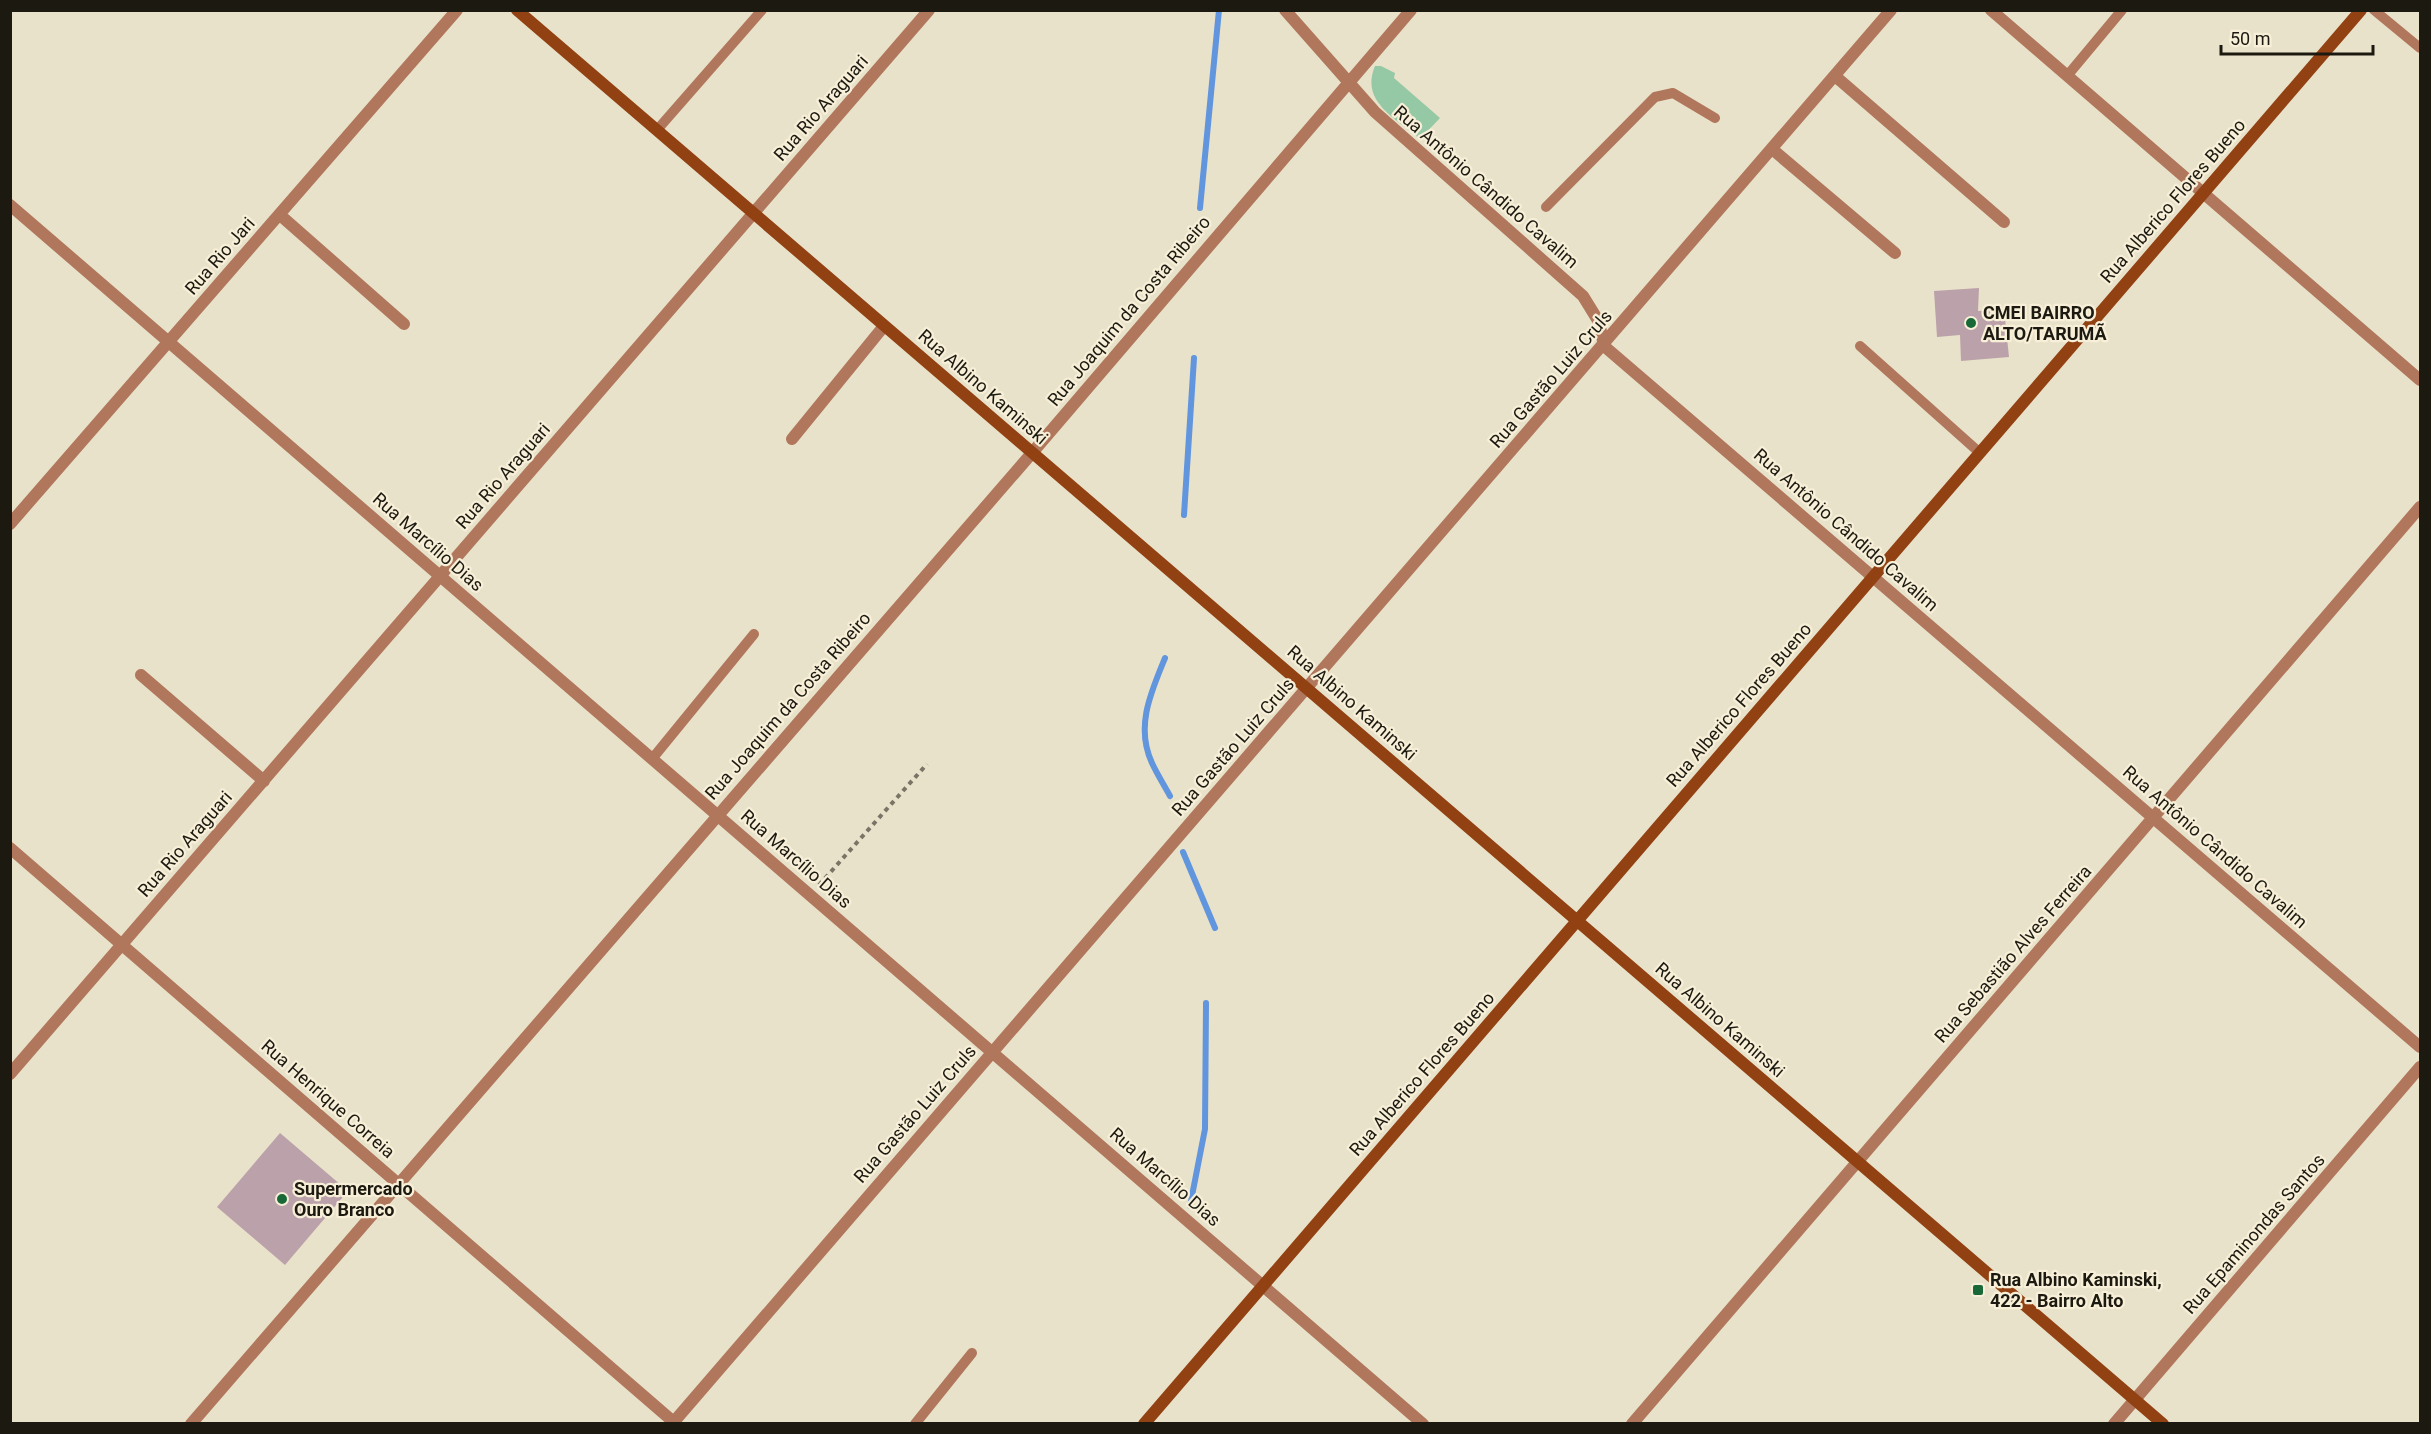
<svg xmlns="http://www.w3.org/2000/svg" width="2431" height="1434" font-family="Roboto,sans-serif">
  <rect width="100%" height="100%" fill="#e9e2ca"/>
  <!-- green -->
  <path fill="#95c8a4" d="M1375,66H1381L1395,73L1394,78L1440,118L1420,139C1396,118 1360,102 1375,66Z"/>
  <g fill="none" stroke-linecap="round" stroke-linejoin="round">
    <!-- stream -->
    <path stroke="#6195dd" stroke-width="6" d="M1200,208L1219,10
      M1184,515L1194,358
      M1165,658C1151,692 1135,727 1152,763C1157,774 1164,785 1170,796
      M1183,852L1215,928
      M1190,1206L1205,1129L1206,1003"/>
  </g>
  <!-- building -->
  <path fill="#bba1aa" d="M1979,288L1978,311L2004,309L2009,357L1961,361L1960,335L1937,337L1934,291Z
    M280,1133L348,1191L285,1265L217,1207Z"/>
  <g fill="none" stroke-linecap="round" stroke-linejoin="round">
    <!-- path -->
    <path stroke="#797465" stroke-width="4" stroke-dasharray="4.5 4.5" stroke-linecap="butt" d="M819,885L927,764"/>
    <!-- lane -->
    <path stroke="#b0775d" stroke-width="10" d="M2374,10L2420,48
      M2067,76L2122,10
      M657,130L762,10
      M1546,207L1655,97L1673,93L1715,118
      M1860,346L1980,453
      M652,759L754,634
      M915,1424L972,1353"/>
    <!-- street -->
    <path stroke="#b0775d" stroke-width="12" d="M1285,10L1375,112L1583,296L1599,322L1604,346L2420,1047
      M1991,10L2420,380
      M1835,76L2004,222
      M1772,149L1895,253
      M10,205L1423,1424
      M280,215L404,324
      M792,439L884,326
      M10,524L457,10
      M141,675L264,781
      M10,848L676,1424
      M10,1074L929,10
      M191,1424L1032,453L1411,10
      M672,1424L1891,10
      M1632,1424L2420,507
      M2114,1424L2420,1067"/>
    <!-- secondary -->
    <path stroke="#924112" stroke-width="12" d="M517,10L2163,1424
      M1144,1424L2361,10"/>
  </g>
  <!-- markers -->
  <g fill="#186838" stroke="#f7efd7" stroke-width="2">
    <circle cx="1971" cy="323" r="6"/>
    <circle cx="282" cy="1199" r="6"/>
    <rect x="1972" y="1284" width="12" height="12" rx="3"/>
  </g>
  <g text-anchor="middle" stroke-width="4.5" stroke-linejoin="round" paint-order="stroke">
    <!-- street labels -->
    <g font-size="18" fill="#1c1911" stroke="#f7efd7">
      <text transform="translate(821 108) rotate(-49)" y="6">Rua Rio Araguari</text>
      <text transform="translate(1486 187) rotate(41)" y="6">Rua Antônio Cândido Cavalim</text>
      <text transform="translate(2173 201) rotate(-49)" y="6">Rua Alberico Flores Bueno</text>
      <text transform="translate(220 256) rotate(-49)" y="6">Rua Rio Jari</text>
      <text transform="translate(1129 311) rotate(-50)" y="6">Rua Joaquim da Costa Ribeiro</text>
      <text transform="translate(1551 379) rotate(-49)" y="6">Rua Gastão Luiz Cruls</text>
      <text transform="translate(983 387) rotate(41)" y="6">Rua Albino Kaminski</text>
      <text transform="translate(503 476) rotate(-49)" y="6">Rua Rio Araguari</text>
      <text transform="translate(1846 530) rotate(41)" y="6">Rua Antônio Cândido Cavalim</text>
      <text transform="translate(428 542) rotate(41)" y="6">Rua Marcílio Dias</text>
      <text transform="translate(1352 703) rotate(41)" y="6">Rua Albino Kaminski</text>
      <text transform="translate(1739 705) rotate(-49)" y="6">Rua Alberico Flores Bueno</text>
      <text transform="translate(788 706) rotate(-49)" y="6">Rua Joaquim da Costa Ribeiro</text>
      <text transform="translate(1233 747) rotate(-49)" y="6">Rua Gastão Luiz Cruls</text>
      <text transform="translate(185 844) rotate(-49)" y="6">Rua Rio Araguari</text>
      <text transform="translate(2215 847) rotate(41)" y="6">Rua Antônio Cândido Cavalim</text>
      <text transform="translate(796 859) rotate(41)" y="6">Rua Marcílio Dias</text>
      <text transform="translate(2013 954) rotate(-49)" y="6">Rua Sebastião Alves Ferreira</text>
      <text transform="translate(1720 1020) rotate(41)" y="6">Rua Albino Kaminski</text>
      <text transform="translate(1422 1074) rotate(-49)" y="6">Rua Alberico Flores Bueno</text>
      <text transform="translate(328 1099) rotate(41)" y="6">Rua Henrique Correia</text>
      <text transform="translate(915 1114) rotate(-49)" y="6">Rua Gastão Luiz Cruls</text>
      <text transform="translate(1165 1177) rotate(41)" y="6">Rua Marcílio Dias</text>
      <text transform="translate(2254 1234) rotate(-49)" y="6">Rua Epaminondas Santos</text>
    </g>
    <!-- poi labels -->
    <g font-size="18" font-weight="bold" fill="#1c1911" stroke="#f7efd7" text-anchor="start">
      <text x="1983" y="319">CMEI BAIRRO<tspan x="1983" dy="21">ALTO/TARUMÃ</tspan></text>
      <text x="294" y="1195">Supermercado<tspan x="294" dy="21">Ouro Branco</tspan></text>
      <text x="1990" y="1286">Rua Albino Kaminski,<tspan x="1990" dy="21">422 - Bairro Alto</tspan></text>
    </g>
  </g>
  <!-- border -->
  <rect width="2431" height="1434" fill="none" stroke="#1c1911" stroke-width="24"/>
  <!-- scale -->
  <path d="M2221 45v9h152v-9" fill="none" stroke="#1c1911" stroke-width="3"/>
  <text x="2230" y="45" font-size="18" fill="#1c1911" stroke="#f7efd7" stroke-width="4.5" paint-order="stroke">50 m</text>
</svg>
